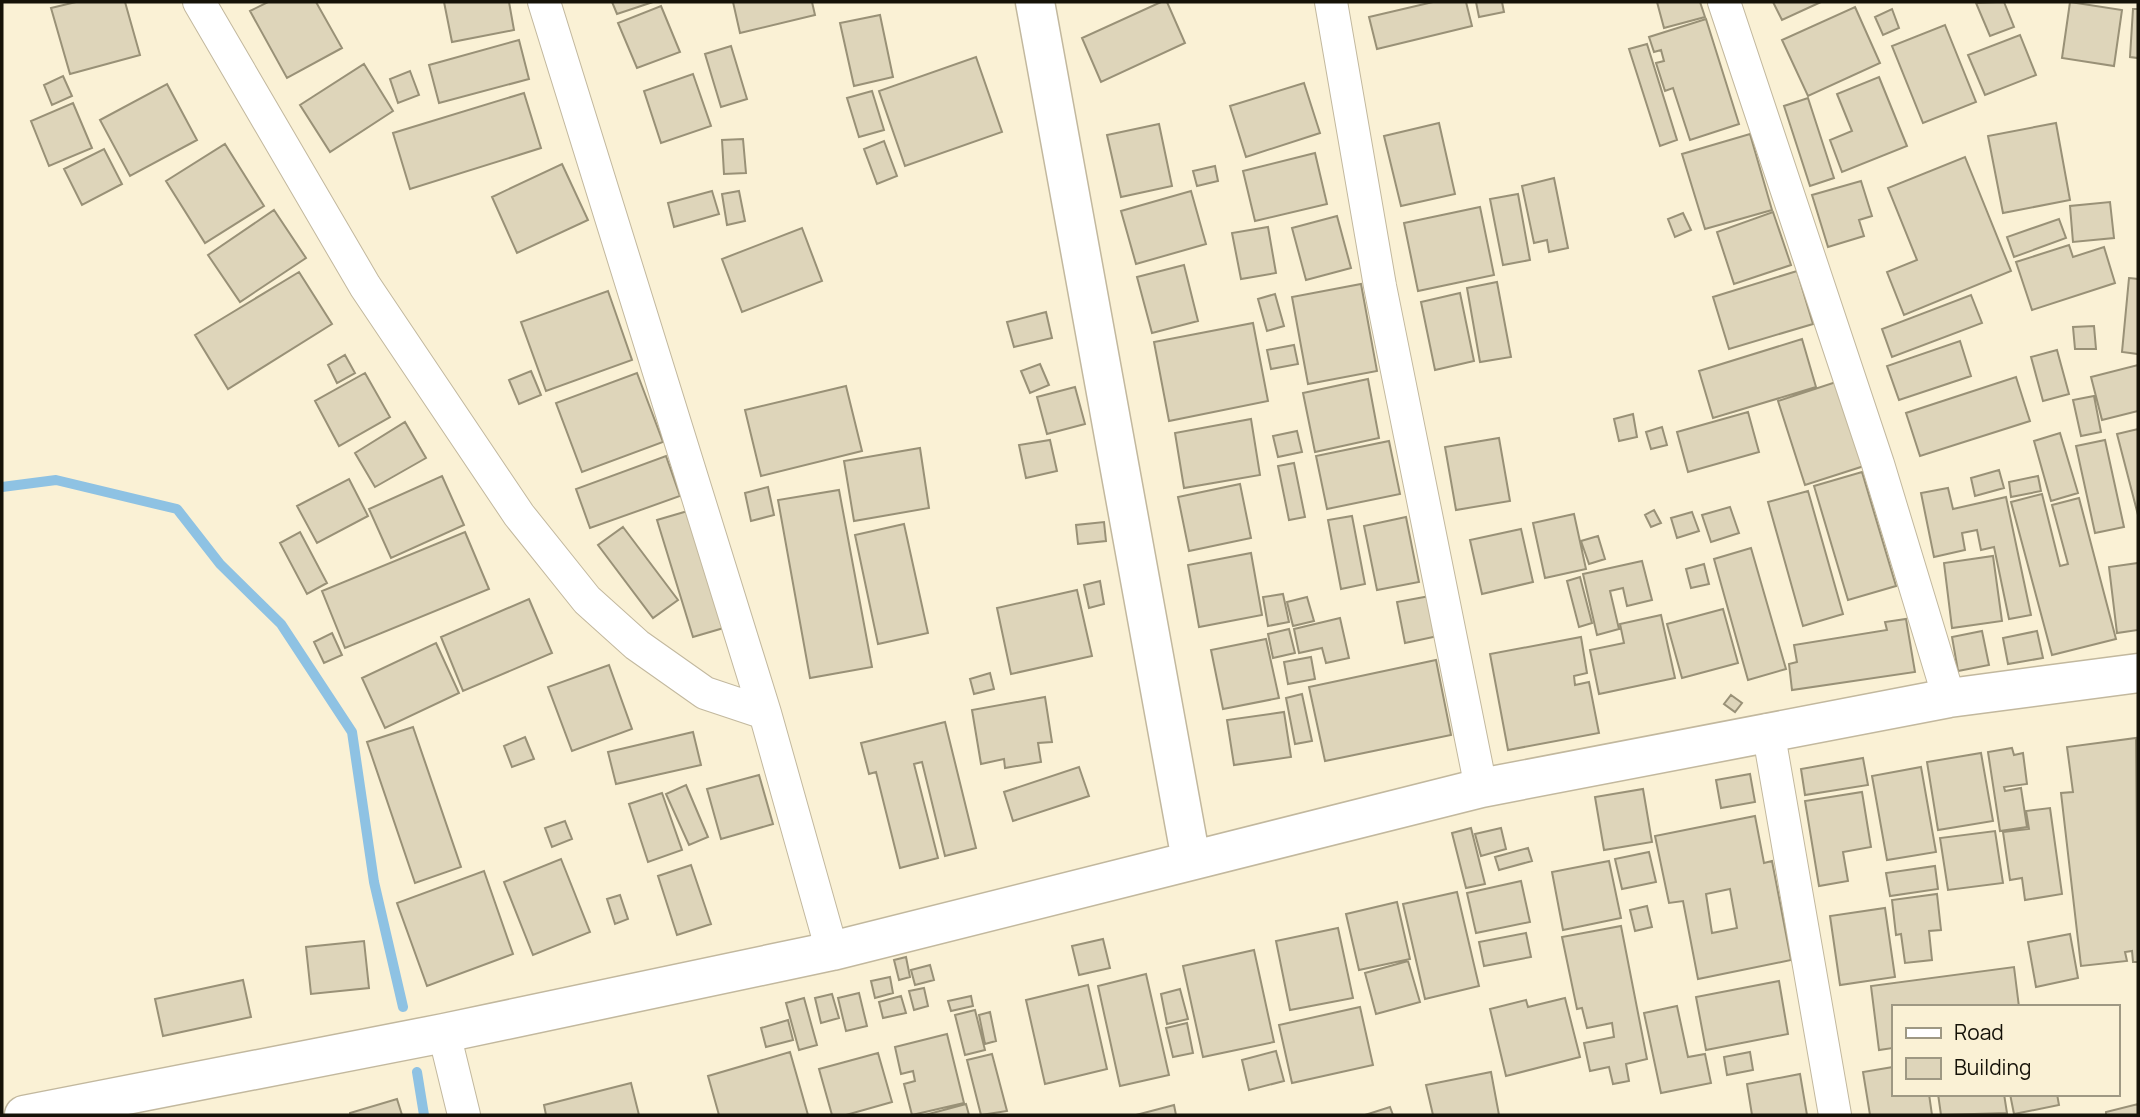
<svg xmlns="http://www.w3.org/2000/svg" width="2140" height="1117" font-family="Manrope,sans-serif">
  <rect width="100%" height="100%" fill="#faf1d5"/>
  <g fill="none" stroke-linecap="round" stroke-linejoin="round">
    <!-- stream -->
    <path stroke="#8ec2e3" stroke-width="10" d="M2,487L56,480L177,509L220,564L281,624L352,732L374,882L403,1007
      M417,1072L424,1115"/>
  </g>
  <!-- building -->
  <path fill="#ded5ba" stroke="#999177" stroke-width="2" fill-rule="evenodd" d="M76,2H125L140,55L70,74L51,8Z
    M268,2H316L342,48L287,78L250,11Z
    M444,2H509L514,30L452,42Z
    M612,2H653L617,14Z
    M733,2H812L815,15L740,33Z
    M1161,2H1167L1185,43L1101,82L1082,38Z
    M1433,2H1466L1472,26L1377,49L1369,17Z
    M1476,2H1502L1504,12L1479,17Z
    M1657,2H1700L1705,17L1664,28Z
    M1773,2H1821L1782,20Z
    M2004,2L2014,27L1990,36L1976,3Z
    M2070,2L2122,10L2114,66L2062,58Z
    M661,6L680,52L637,68L618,23Z
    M1855,7L1880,63L1808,96L1782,40Z
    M1892,9L1899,28L1883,35L1875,17Z
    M2133,9H2138V58L2130,57Z
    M880,15L893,77L854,86L840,23Z
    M1706,19L1739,124L1690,140L1673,88L1665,91L1656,63L1664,61L1661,50L1654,52L1649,37Z
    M1945,25L1976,102L1923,123L1892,46Z
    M2020,35L2036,75L1985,95L1968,55Z
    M519,40L529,79L439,103L429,65Z
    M1647,44L1677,140L1660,146L1629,49Z
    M731,46L747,99L721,107L705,54Z
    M976,57L1002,132L905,166L879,91Z
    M364,64L393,111L330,152L300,105Z
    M410,71L419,95L398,103L390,79Z
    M693,74L711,126L661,143L644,91Z
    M63,76L72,96L52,105L44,85Z
    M1879,77L1907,146L1842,172L1830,140L1852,131L1837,94Z
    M1304,83L1320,133L1246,157L1230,106Z
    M167,84L197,140L130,176L100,120Z
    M872,91L884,130L859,137L847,98Z
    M524,93L541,148L410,189L393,133Z
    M1808,98L1834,178L1810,186L1784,106Z
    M73,103L92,148L49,166L31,121Z
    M1439,123L1455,194L1401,206L1384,136Z
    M2056,123L2070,200L2003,213L1988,136Z
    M1159,124L1172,186L1121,197L1107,135Z
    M1750,134L1772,210L1705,229L1682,154Z
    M743,139L746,173L724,174L722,140Z
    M884,141L897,176L877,184L864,149Z
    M225,144L264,206L205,243L166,181Z
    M104,149L122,184L82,205L64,169Z
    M1315,153L1327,204L1255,221L1243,171Z
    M1965,157L2011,271L1904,315L1887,272L1917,260L1888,188Z
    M562,164L588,220L517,253L492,197Z
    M1215,166L1218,181L1197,186L1193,171Z
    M1554,178L1568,248L1549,252L1547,240L1534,243L1522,186Z
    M1861,181L1872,216L1859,220L1864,236L1828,247L1812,195Z
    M712,191L719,214L674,227L668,203Z
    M739,191L745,221L727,225L722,194Z
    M1191,191L1206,244L1136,264L1121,211Z
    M1518,194L1530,260L1503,265L1490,199Z
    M2110,202L2114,238L2073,242L2070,206Z
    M1480,207L1494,275L1418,291L1404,223Z
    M274,210L306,258L240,302L208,255Z
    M1773,212L1791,265L1734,284L1717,232Z
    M1683,213L1691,230L1675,237L1668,219Z
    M1337,216L1351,268L1306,280L1292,228Z
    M2059,219L2066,238L2014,257L2007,237Z
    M1268,227L1276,273L1241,279L1232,233Z
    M802,228L822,281L742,312L722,259Z
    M2069,245L2073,257L2104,247L2115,283L2032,310L2016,262Z
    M1184,265L1198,321L1152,333L1137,277Z
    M1797,271L1813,324L1729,349L1713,297Z
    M299,272L332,324L228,389L195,335Z
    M2129,278L2138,279V354L2122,352Z
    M1497,282L1511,357L1480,362L1467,288Z
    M1361,284L1377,371L1308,384L1292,297Z
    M608,291L632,360L546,391L521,322Z
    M1460,293L1474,361L1435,370L1421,302Z
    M1275,294L1284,326L1267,331L1258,299Z
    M1971,295L1982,323L1892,357L1882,329Z
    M1046,312L1052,338L1014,347L1007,322Z
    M1253,323L1268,401L1169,421L1154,342Z
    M2094,326L2096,349H2075L2073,327Z
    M1802,339L1816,387L1713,418L1699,371Z
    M1960,341L1971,376L1899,400L1887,366Z
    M1294,345L1298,364L1271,369L1267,350Z
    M2057,350L2069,394L2043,401L2031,357Z
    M345,355L355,373L337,383L328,365Z
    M1040,364L1049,385L1030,393L1021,371Z
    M2138,365V411L2102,420L2091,377Z
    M531,371L541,395L519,404L509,380Z
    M365,373L390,417L339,446L315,401Z
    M637,373L663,442L582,472L556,403Z
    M2016,377L2030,421L1920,456L1906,413Z
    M1368,379L1379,438L1315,452L1303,393Z
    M1836,382L1864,466L1805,485L1778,401Z
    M846,386L862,451L761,476L745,410Z
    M1075,387L1085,424L1047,434L1037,397Z
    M2094,396L2101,432L2081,436L2073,400Z
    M1748,412L1759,452L1688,472L1677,432Z
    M1633,414L1637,437L1619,441L1614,419Z
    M1251,419L1260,475L1184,488L1175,433Z
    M405,422L426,458L375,487L355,453Z
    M1662,427L1667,445L1651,449L1646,432Z
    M2138,429V515L2117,434Z
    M1297,431L1302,452L1278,457L1273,436Z
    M2060,433L2078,493L2051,501L2034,441Z
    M1499,438L1510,501L1456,510L1445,447Z
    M1050,440L1057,471L1026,478L1019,445Z
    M2105,440L2124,527L2095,533L2076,446Z
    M1389,441L1400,494L1327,509L1316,456Z
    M920,448L929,508L854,521L844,461Z
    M666,456L680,496L590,528L576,489Z
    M1294,463L1305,517L1289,520L1278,466Z
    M1999,470L2004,488L1975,496L1971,478Z
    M1862,472L1896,586L1848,600L1814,486Z
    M442,476L464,525L391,558L369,509Z
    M2038,476L2041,491L2011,497L2009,482Z
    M349,479L368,516L317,543L297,506Z
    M1240,484L1251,538L1189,551L1178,497Z
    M768,487L774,515L751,521L745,493Z
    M1948,488L1953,509L2006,497L2031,615L2009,619L1994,547L1981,550L1977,530L1962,533L1965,550L1934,557L1921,493Z
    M839,490L872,667L810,678L778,500Z
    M1808,491L1843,614L1803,626L1768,502Z
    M2042,494L2060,566L2068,564L2052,505L2079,498L2116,639L2052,655L2011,502Z
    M1730,507L1739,533L1711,542L1702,515Z
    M691,510L727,627L693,637L657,520Z
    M1654,510L1661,523L1651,527L1645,515Z
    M1692,512L1699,531L1677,538L1671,518Z
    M1574,514L1586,569L1545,578L1533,523Z
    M1352,516L1365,584L1341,589L1328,520Z
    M1406,517L1419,582L1377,590L1364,526Z
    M1104,522L1106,541L1078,544L1076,525Z
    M904,524L928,633L878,644L855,535Z
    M623,527L678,600L653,618L598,545Z
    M1521,529L1533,582L1482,594L1470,540Z
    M300,532L327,583L307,594L280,543Z
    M465,532L489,589L345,648L322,591Z
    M1598,536L1605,559L1589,564L1581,541Z
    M1751,548L1786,669L1748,680L1714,559Z
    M1251,553L1262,615L1199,627L1188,565Z
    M1993,556L2002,621L1952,628L1944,563Z
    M1642,561L1652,600L1627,606L1623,588L1610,591L1619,629L1597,635L1583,574Z
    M2138,563V630L2117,633L2109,567Z
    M1704,564L1709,584L1691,588L1686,569Z
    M1580,577L1592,623L1579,627L1567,581Z
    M1100,581L1104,604L1089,608L1084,585Z
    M1077,590L1092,656L1011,674L997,608Z
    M1283,594L1289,622L1268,626L1263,597Z
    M1430,596L1438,636L1405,643L1397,602Z
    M1307,597L1314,621L1293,626L1287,602Z
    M529,599L552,653L463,691L441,637Z
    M1723,609L1738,663L1682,678L1667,624Z
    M1661,615L1675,678L1599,694L1590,650L1624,643L1620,624Z
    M1340,618L1349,658L1326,663L1322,648L1299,653L1294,629Z
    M1906,619L1915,672L1792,690L1789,664L1797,662L1794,645L1887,630L1885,622Z
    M1289,629L1295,653L1273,658L1268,634Z
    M1982,631L1989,665L1958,671L1952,637Z
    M2037,631L2043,658L2008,664L2003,638Z
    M332,633L342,655L324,663L314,642Z
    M1581,637L1587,673L1574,676L1575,685L1589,682L1599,733L1508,750L1490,654Z
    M1266,639L1279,698L1223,709L1211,650Z
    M436,643L459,693L385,728L362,678Z
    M1311,657L1315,679L1288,684L1284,662Z
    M1436,660L1451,735L1325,761L1309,687Z
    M609,665L632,729L572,751L548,687Z
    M990,673L994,689L974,694L970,679Z
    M1302,694L1312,741L1295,744L1286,698Z
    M1731,695L1742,703L1735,712L1724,704Z
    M1045,697L1052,742L1038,743L1041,762L1005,768L1004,759L981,764L972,710Z
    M1284,712L1291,757L1234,765L1227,720Z
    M945,722L976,848L945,856L922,762L914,764L938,858L900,868L876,772L869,774L861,743Z
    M413,727L461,867L415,883L367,742Z
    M693,732L701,765L616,784L608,752Z
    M525,737L534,759L512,767L504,746Z
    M2136,738L2138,962H2133L2132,951L2125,952L2127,961L2081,966L2061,793L2073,792L2067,747Z
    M2012,748L2014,755L2023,753L2027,784L2004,787L2005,791L2021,788L2027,827L2000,831L1988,752Z
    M1981,753L1993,821L1938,830L1927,762Z
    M1863,758L1868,785L1805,795L1801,769Z
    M1079,767L1089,796L1013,821L1004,792Z
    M1921,767L1936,852L1887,860L1872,776Z
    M1750,774L1755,802L1721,808L1716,780Z
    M759,775L773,824L721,839L707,789Z
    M686,785L708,837L689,845L666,794Z
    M1643,789L1652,842L1604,850L1595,797Z
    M1862,792L1871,847L1843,852L1848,881L1819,886L1805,801Z
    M662,793L682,850L648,862L629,804Z
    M2050,808L2062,894L2025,900L2022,878L2010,880L2003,832L2029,829L2026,811Z
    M1755,816L1764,863L1772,861L1791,960L1698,979L1683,901L1669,903L1655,836ZM1730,889L1737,928L1712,933L1706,894Z
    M565,821L572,839L552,847L545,828Z
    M1471,828L1485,884L1466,888L1452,833Z
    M1501,828L1506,849L1481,856L1475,834Z
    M1995,831L2003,883L1948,890L1940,838Z
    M1528,848L1532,861L1499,870L1495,857Z
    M1649,852L1656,882L1622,889L1615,859Z
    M561,859L590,932L533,955L504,882Z
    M1609,861L1621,918L1563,930L1552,872Z
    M691,865L711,924L677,935L658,876Z
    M1935,866L1938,889L1890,896L1886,873Z
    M484,871L513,954L427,986L397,903Z
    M1521,881L1530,922L1476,933L1467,893Z
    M1457,892L1479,986L1425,999L1403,904Z
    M1937,894L1941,930L1929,931L1932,960L1905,963L1901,934L1896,935L1892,900Z
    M620,895L628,919L615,924L607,899Z
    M1397,902L1410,959L1359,970L1346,914Z
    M1647,906L1652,927L1635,931L1630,910Z
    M1885,908L1895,977L1840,985L1830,916Z
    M1621,926L1647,1059L1626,1064L1629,1081L1613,1084L1609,1067L1590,1071L1584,1043L1614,1037L1612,1023L1587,1028L1582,1008L1577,1009L1562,937Z
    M1338,928L1353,998L1290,1010L1276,941Z
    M1526,933L1531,957L1484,966L1479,942Z
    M2070,934L2078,978L2036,987L2028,942Z
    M1103,939L1110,968L1079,975L1072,946Z
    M364,941L369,988L311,994L306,947Z
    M1254,950L1274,1042L1203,1057L1183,966Z
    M906,957L910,977L899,980L894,960Z
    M1408,961L1420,1002L1376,1014L1365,973Z
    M930,965L934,980L915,985L911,970Z
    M2014,967L2019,1007H1893V1048L1879,1050L1871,986Z
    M1146,974L1169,1075L1120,1086L1098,986Z
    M890,977L893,993L875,998L871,981Z
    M243,980L251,1017L163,1036L155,999Z
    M1779,981L1788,1034L1706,1050L1696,997Z
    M1088,985L1107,1069L1045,1084L1026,1000Z
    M924,988L928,1006L914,1010L909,991Z
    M1180,989L1188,1019L1167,1024L1161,994Z
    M859,993L867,1026L846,1031L838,998Z
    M832,994L839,1018L821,1023L815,998Z
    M901,996L906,1013L883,1018L879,1002Z
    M971,996L973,1006L951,1011L948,1001Z
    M804,998L817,1045L799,1050L786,1003Z
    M1565,998L1580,1057L1506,1076L1490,1009L1526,1000L1528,1007Z
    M1677,1006L1688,1057L1705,1054L1711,1083L1661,1093L1644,1013Z
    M1360,1007L1373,1065L1292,1083L1279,1025Z
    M975,1010L985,1050L965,1055L955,1015Z
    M990,1012L996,1041L985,1044L979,1015Z
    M788,1020L793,1040L766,1047L761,1028Z
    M1187,1023L1193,1053L1173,1057L1166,1028Z
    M947,1034L964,1103L912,1115L904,1084L915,1081L913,1071L901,1074L895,1047Z
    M1276,1051L1284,1081L1249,1090L1242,1060Z
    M790,1052L808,1115H719L708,1076Z
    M1750,1052L1753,1070L1727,1075L1724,1057Z
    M878,1053L892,1102L846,1115H832L819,1069Z
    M992,1054L1007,1111L981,1115L967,1060Z
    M1893,1067V1094H1929L1932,1115H1870L1863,1072Z
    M1491,1072L1499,1115H1433L1426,1085Z
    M1800,1074L1807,1115H1752L1747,1084Z
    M631,1083L639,1115H546L544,1105Z
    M1938,1094H2004L2007,1113L1941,1115Z
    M2010,1094H2057L2059,1105L2014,1114Z
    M397,1099L402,1115H350V1113Z
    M966,1104L969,1115H925Z
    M2138,1104V1115H2106V1112Z
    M1174,1105L1176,1115H1136Z
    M1390,1107L1393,1115H1365Z"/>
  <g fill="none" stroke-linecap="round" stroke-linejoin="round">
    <defs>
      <path id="street" d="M199,2L365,286L519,515L587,600L637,645L705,693L765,713
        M544,2L765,713L832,951
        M1331,2L1380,286L1481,788
        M1724,2L1878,464L1949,698
        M1768,730L1835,1115
        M444,1033L464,1115"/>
      <path id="secondary" d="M1035,2L1191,860
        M24,1115L444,1033L832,951L1481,788L1949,698L2138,673"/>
    </defs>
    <!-- street casing -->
    <use href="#street" stroke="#c2b89e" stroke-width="34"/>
    <!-- secondary casing -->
    <use href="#secondary" stroke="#c2b89e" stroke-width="41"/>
    <!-- street -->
    <use href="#street" stroke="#fff" stroke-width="32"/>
    <!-- secondary -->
    <use href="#secondary" stroke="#fff" stroke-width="38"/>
  </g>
  <!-- border -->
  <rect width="2140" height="1117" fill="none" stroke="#151208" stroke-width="7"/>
  <!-- legend -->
  <rect x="1892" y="1005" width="228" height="91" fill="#faf1d5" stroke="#9e9883" stroke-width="2"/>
  <rect x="1906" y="1028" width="35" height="10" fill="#ffffff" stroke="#9e9883" stroke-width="2"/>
  <text x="1954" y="1040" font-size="21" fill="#151208">Road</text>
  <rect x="1906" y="1058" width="35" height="21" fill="#ded5ba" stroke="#9e9883" stroke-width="2"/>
  <text x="1954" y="1075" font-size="21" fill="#151208">Building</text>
</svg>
